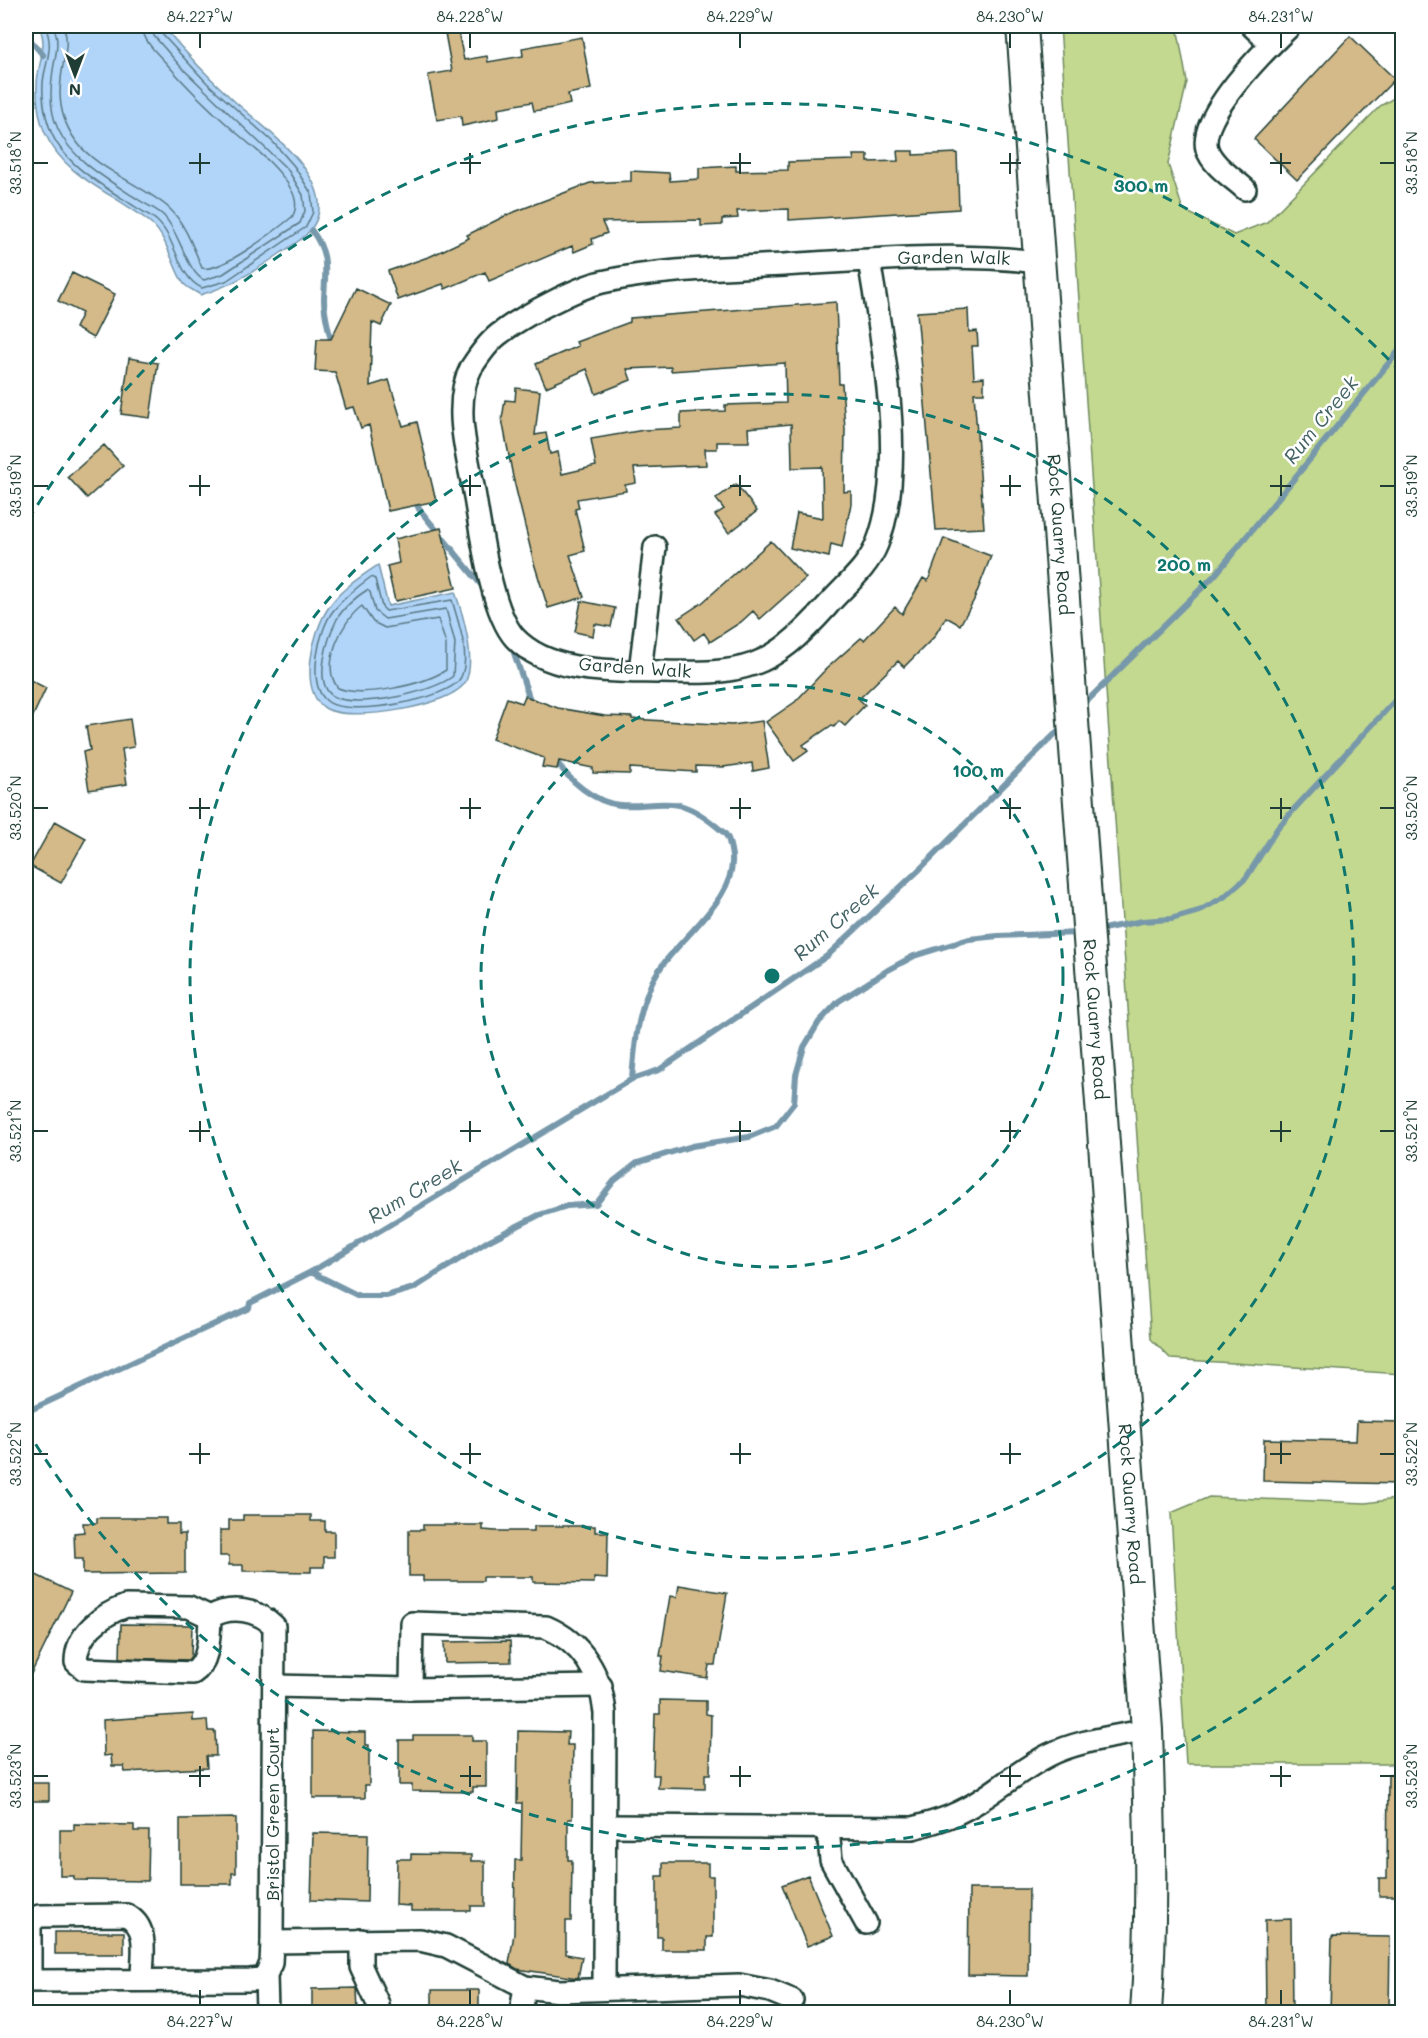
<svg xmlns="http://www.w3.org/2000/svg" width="1428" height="2038" font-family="Mali,sans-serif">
  <rect width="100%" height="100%" fill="#fff"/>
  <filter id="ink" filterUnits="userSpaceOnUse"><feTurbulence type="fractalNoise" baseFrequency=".0167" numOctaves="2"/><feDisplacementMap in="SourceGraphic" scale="12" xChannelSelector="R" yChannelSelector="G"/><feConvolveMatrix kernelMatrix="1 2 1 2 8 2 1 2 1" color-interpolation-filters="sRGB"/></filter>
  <g filter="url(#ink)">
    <!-- green -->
    <path fill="#c3d98f" stroke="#718b62" stroke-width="1.5" d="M1060,26H1177L1187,82L1168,164L1183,210L1234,235L1267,222L1380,106L1402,93V1374L1171,1359L1151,1339Z
      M1209,1497L1366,1503L1402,1498V1764H1186L1171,1513Z"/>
    <!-- water -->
    <path fill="#b1d4f9" stroke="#7798aa" stroke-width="1.5" d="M39,26H163C184,51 207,76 232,99C259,124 329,172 318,215C313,234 296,243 281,253C255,271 231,286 200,295C196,291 189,289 185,285C175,275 168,238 152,224C117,194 65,179 45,133C38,117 35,92 38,74C41,56 47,44 39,26Z
      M378,565L388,606L455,592C463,614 476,658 466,681C454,707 348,723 325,708C298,690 313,632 327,610C338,591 360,577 378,565Z"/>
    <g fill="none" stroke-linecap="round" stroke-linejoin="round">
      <!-- shore -->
      <path stroke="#597983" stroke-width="1.5" d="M45,26C53,43 48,57 44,75C41,92 44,113 50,129C62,164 105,187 134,206C141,211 151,215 157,221C177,239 177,277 202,288L226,281L306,227L313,212L311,193L294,166L273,142L207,83L160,32L159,26
        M53,26C62,44 53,60 52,79C50,95 51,114 58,129C72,160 108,180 136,198C144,204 155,208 163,215C179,230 187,273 204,280L223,274L300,223L305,211L303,195L288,170L181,67L154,36L151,26
        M63,26C71,44 62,61 61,80C58,101 63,123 76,141C95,168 144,186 169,208C185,223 194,249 202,268C221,273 276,230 292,217C297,209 296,199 292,191C278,165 252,147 231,128C208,108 186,86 166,63C156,52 143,41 142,26
        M371,577L375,579L382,607L386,611L452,600C458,622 471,655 461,677C451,700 346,718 327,701C306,684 319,629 333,611C344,598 357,587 371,577Z
        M367,590L370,592L375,611L385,619L446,609L455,643L453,676C435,692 355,710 333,696C312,683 329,635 337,619C343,608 357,596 367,590Z
        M362,606L373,622L385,628L438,619L446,644V670C423,685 363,698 338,688C320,666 342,620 362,606Z"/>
      <!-- stream -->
      <path stroke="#7798aa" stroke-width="6" d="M26,35L43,55
        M312,231C330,255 325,271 324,299C324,315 329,332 333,347
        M414,498L419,509L483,587
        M511,644L531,703
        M1082,706L1215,575L1402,347
        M555,759C568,780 595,803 620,805C640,807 660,801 679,805C696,810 709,820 722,831C729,836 729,842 731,850C742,900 672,940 652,982C637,1016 635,1043 632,1079
        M1098,930L1142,921L1171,919L1199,911L1224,897L1246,878L1277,829L1296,807L1402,693
        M311,1272L359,1296H386L414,1288L488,1241L539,1215L567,1206L596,1204L614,1181L637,1163L692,1146L749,1137L776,1126L794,1103L796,1075L804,1047L819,1022L839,1001L888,970L914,956L969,939L998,936L1079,933
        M26,1412L249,1308L250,1303L311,1272L632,1079L659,1070L827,956L920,869L1062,727"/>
    </g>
    <!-- building -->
    <path fill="#d4b989" stroke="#1f3d34" stroke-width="1.5" d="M458,31L464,60L487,56L488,62L523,56L522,48L582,37L591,89L568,94L570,104L553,108L534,111L532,102L498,108L499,118L481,122L462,126L461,116L437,120L428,75L452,71L445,33Z
      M1350,36L1395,79L1297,180L1254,139Z
      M897,151H913V155L957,153L959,209L789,220V209L737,211L738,218L722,219V225L701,226V220L602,222L607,233L592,239L593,244L574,252L572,246L489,281L485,272L445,289L443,284L398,300L388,271L431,256L469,238L467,235L509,214L590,183L631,181V171L669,173L670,181L699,179V168L736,166V171L788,170V162L854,160L853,155H868V162L898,161Z
      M72,273L115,294L93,338L75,328L82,313L58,301Z
      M356,288L391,305L381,326L372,322L370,386L389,380L403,426L417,422L436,501L388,511L369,425L361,428L354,407L346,409L335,372L315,371L317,339H331Z
      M836,302L839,384H842L845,429L844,492L851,491V504L842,547L831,544L829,557L790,548L797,513L823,518L822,467L792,468L791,424L748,428L749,442H717V449H705L706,465L634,468L636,483L625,485L626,491L577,499L579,508L575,509L585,551L570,555L584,597L548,608L534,563L513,477L502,419L505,400L515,401L516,388L540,391L535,435L546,433L550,454L558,452L562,474L596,466L591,439L644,430L681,428V413L725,411V405L786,403L785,363L671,371V367L627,369L631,380L596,394L587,369L546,387L536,364L578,346L576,342L630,322V318Z
      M968,309L969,332L977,331L978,346H972L974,378L984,377V393H974L984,528L936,530L917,312Z
      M129,358L158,363L150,418L121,414Z
      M104,445L123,466L87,498L68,477Z
      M736,484L757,511L729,533L715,515L724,509L716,499Z
      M441,528L456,588L395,601L387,566L399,563L395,539Z
      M944,538L991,556L974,600L960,625L946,617L934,637L904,667L898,661L859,699L865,705L845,726L839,721L834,727L832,725L803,745L808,751L794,761L766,722L795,702L826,669L861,638L864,640L895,607L902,614L923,578L928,581Z
      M771,541L806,578L760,619L753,611L741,622L710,642L704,633L694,640L679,618L703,602Z
      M581,601L615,608L611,627L595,624L593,636L575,632Z
      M26,678L46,688L26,731Z
      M525,696L558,708L605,716L632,717V719L732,725L762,721L769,768L753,771L752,763L723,767L696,766V772L630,768V774L593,773V768L559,761L557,769L542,767L544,758L492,739L507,698L522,703Z
      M130,719L134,747L122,749L127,784L89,790L83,752L90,750L86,726Z
      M55,821L86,838L61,883L30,866Z
      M1357,1421L1402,1422V1484L1263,1481L1264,1439L1356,1441Z
      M243,1515H311V1521H325V1531H334V1557H324V1567H311V1572L243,1571V1565H229V1556H220V1530H229V1520H243Z
      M97,1518H166V1524H179V1534H185V1573L83,1574V1559H75L74,1533L84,1532L83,1523H97Z
      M423,1525H483V1530L496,1531H534V1526H595V1532H608L607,1579L594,1578V1583L533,1582V1577H483V1581H423V1576H409V1530H423Z
      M26,1570L71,1592L26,1684Z
      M679,1585L727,1593L715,1665H709L707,1678L661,1671L663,1656H660L670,1596L677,1597Z
      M121,1624L192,1625L191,1656L188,1660L120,1658Z
      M510,1641L511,1662L445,1663L444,1642Z
      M660,1700L706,1701V1714L711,1715L710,1774H705V1789L658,1788L659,1775H653L655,1714H660Z
      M193,1714V1721L207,1720L208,1731H215L216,1756H206L207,1768L125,1772L124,1766H112L111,1755L104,1756L103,1720Z
      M313,1731L365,1732V1745H369V1785H365V1798H313Z
      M518,1731L568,1732L567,1745H573L572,1819H568V1860H572L571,1921H566V1954L582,1957L578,1978L517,1969L509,1964L514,1934L515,1860H521L522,1803H517Z
      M413,1735H472V1741H486V1787H473V1792L412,1791V1785H399V1740H413Z
      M1388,1774H1402V1896H1379V1878H1387Z
      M26,1783H49V1801H26Z
      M236,1818V1873H232V1884H180V1819Z
      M74,1824L134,1825V1831H149L148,1881L74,1880V1876H60V1830H74Z
      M313,1833L368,1834L367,1902L311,1900Z
      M411,1854L471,1855V1861H485V1906H471V1911H411V1906L396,1905L397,1859H411Z
      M663,1863H708V1876H713V1937H707V1950H662V1937H657V1876H663Z
      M808,1875L833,1936L807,1946L782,1885Z
      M969,1889H1029L1028,1976L968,1975Z
      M1291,1919L1292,2013H1266L1265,1920Z
      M55,1932H124V1954H55Z
      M1332,1936L1390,1937L1389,2013H1330Z
      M357,1988L358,2013H312V1989Z
      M432,1990H479V2013H432Z"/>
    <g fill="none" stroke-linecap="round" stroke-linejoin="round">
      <defs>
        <g id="street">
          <path d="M1252,26L1271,44"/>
          <path d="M1245,189C1233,178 1212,165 1207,149C1197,116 1268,47 1290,26"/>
          <path id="s1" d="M869,260C882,341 908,467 877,544C867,569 844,586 827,606C769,671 744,674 659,672C613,671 549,674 515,638C490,611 480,524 473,486C466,451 453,402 471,368C478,357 491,339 502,332C523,316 576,288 602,282C661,269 723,268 784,265C868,260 955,252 1039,262"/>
          <path d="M640,671L655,547"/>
          <path d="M126,1606L189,1607L210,1617C209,1636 210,1662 193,1673L84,1669L76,1662C76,1634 101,1615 126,1606Z"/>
          <path d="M210,1617C231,1605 257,1609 274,1626L272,1942L271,1963L266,1975L267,2012"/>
          <path d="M274,1686L411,1689L601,1686"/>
          <path d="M411,1689L412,1623L546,1627C583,1643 601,1675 605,1713L604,1988"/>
          <path d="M605,1826L913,1828C926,1824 940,1821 953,1815C988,1800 1015,1772 1049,1755C1079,1740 1115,1737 1147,1730"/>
          <path d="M828,1829L831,1860L866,1923"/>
          <path d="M361,1940V1967L378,2004V2012"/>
          <path d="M272,1942L420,1940L446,1946L525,1987L559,1991L739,1985L770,1991L792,2000"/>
          <path d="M142,1978C142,1955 150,1927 126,1915L39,1916L30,1923V1981L250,1980L260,1979L266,1975"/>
          <path d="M521,2012L525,1987"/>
        </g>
        <g id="secondary">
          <path id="s2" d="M1022,26L1147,1730C1150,1825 1153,1918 1146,2012"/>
        </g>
      </defs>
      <!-- street casing -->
      <use href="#street" stroke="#1f3d34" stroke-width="26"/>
      <!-- secondary casing -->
      <use href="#secondary" stroke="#1f3d34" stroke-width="34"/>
      <!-- street -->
      <use href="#street" stroke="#fff" stroke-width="21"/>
      <!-- secondary -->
      <use href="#secondary" stroke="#fff" stroke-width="30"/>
    </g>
  </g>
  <!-- ticks -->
  <path fill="none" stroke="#1f3d34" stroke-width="2" d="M200,33V48M470,33V48M740,33V48M1010,33V48M1281,33V48M200,153V174M470,153V174M740,153V174M1010,153V174M1281,153V174M33,163H48M189,163H210M460,163H481M730,163H751M1000,163H1021M1270,163H1291M1380,163H1395M200,475V496M470,475V496M740,475V496M1010,475V496M1281,475V496M33,486H48M189,486H210M460,486H481M730,486H751M1000,486H1021M1270,486H1291M1380,486H1395M200,798V819M470,798V819M740,798V819M1010,798V819M1281,798V819M33,808H48M189,808H210M460,808H481M730,808H751M1000,808H1021M1270,808H1291M1380,808H1395M200,1121V1142M470,1121V1142M740,1121V1142M1010,1121V1142M1281,1121V1142M33,1131H48M189,1131H210M460,1131H481M730,1131H751M1000,1131H1021M1270,1131H1291M1380,1131H1395M200,1443V1464M470,1443V1464M740,1443V1464M1010,1443V1464M1281,1443V1464M33,1454H48M189,1454H210M460,1454H481M730,1454H751M1000,1454H1021M1270,1454H1291M1380,1454H1395M200,1766V1787M470,1766V1787M740,1766V1787M1010,1766V1787M1281,1766V1787M33,1776H48M189,1776H210M460,1776H481M730,1776H751M1000,1776H1021M1270,1776H1291M1380,1776H1395M200,1990V2005M470,1990V2005M740,1990V2005M1010,1990V2005M1281,1990V2005"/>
  <!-- distance rings -->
  <g fill="none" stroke="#0f766e" stroke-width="3" stroke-dasharray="10 8">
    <circle cx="772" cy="976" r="291"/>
    <circle cx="772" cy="976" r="582"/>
    <path d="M1399 1582A872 872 0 0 1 28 1432M28 520A872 872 0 0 1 1399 370"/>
  </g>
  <g text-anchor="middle" stroke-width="5" stroke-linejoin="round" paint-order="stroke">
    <!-- street labels -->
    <g font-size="18" fill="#1f3d34" stroke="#fff">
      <text dy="6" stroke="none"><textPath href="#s1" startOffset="1502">Garden Walk</textPath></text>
      <text dy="6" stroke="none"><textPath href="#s2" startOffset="510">Rock Quarry Road</textPath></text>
      <text transform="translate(635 668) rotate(4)" y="6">Garden Walk</text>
      <text dy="6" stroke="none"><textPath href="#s2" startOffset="996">Rock Quarry Road</textPath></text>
      <text dy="6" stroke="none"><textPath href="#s2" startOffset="1482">Rock Quarry Road</textPath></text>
      <text transform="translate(273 1814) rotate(-90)" y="6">Bristol Green Court</text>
    </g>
    <!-- water labels -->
    <g font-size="20" font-style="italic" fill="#446365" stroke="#fff">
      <text transform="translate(1321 420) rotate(-51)" y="7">Rum Creek</text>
      <text transform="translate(836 922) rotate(-41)" y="7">Rum Creek</text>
      <text transform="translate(415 1191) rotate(-31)" y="7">Rum Creek</text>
    </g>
  </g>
  <circle cx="772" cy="976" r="9" fill="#0f766e" stroke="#fff" stroke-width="3"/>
  <g font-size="18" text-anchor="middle" font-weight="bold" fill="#0f766e" stroke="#fff" stroke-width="5" stroke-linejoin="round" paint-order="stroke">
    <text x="1141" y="192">300 m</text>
    <text x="1184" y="571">200 m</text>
    <text x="978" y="777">100 m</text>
  </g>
  <!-- margin -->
  <rect width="1428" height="2038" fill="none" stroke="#fff" stroke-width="66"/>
  <!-- north arrow -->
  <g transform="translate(75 75) rotate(180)" stroke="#ffffff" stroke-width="4.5" paint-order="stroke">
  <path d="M0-4.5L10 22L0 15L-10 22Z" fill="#1f3d34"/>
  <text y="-9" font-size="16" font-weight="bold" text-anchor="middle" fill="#1f3d34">N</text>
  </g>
  <rect x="33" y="33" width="1362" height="1972" fill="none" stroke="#1f3d34" stroke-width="2"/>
  <g font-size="15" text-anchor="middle" fill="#1f3d34">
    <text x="200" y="22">84.227°W</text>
    <text x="470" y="22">84.228°W</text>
    <text x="740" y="22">84.229°W</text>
    <text x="1010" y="22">84.230°W</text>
    <text x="1281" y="22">84.231°W</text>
    <text transform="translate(1412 163) rotate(-90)" y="5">33.518°N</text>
    <text transform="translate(16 163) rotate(-90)" y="5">33.518°N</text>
    <text transform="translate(1412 486) rotate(-90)" y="5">33.519°N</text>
    <text transform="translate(16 486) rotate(-90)" y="5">33.519°N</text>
    <text transform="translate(1412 808) rotate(-90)" y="5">33.520°N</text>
    <text transform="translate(16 808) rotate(-90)" y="5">33.520°N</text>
    <text transform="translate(1412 1131) rotate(-90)" y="5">33.521°N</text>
    <text transform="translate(16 1131) rotate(-90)" y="5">33.521°N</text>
    <text transform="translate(1412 1454) rotate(-90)" y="5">33.522°N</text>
    <text transform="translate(16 1454) rotate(-90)" y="5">33.522°N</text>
    <text transform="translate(1412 1776) rotate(-90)" y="5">33.523°N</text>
    <text transform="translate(16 1776) rotate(-90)" y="5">33.523°N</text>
    <text x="200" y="2027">84.227°W</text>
    <text x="470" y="2027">84.228°W</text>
    <text x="740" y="2027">84.229°W</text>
    <text x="1010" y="2027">84.230°W</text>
    <text x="1281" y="2027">84.231°W</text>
  </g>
</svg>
